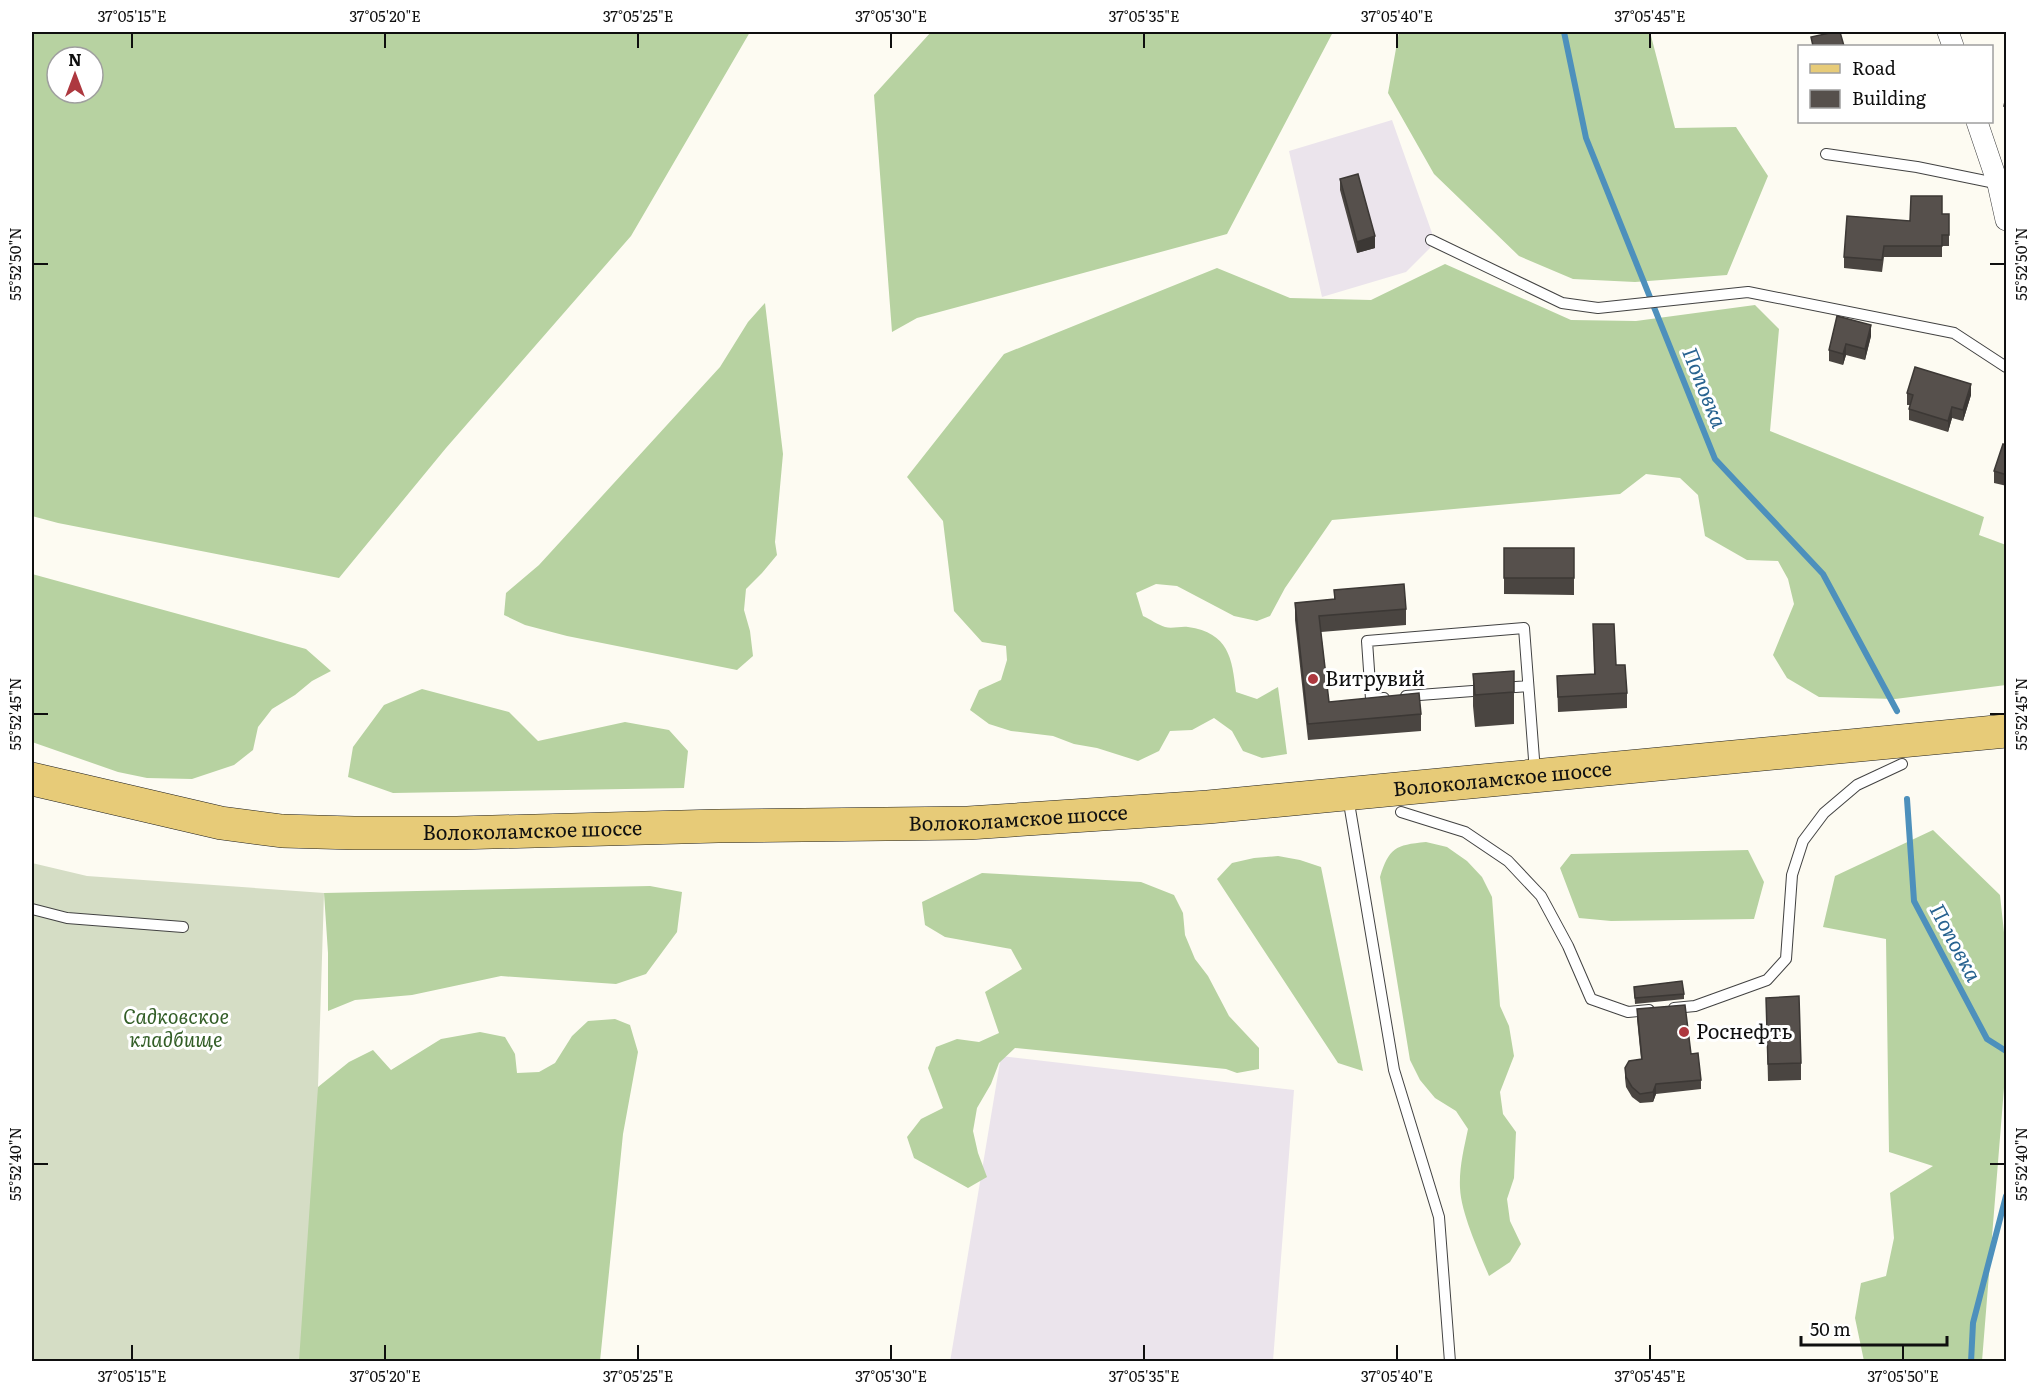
<svg xmlns="http://www.w3.org/2000/svg" width="2038" height="1393" font-family="Literata,serif">
  <rect width="100%" height="100%" fill="#fdfbf2"/>
  <!-- industrial -->
  <path fill="#ebe4ec" d="M1392,120L1432,233L1430,248L1406,272L1322,297L1289,151Z
    M1001,1056L1294,1090L1273,1361L950,1362Z"/>
  <!-- forest -->
  <path fill="#b7d2a1" fill-rule="evenodd" d="M32,32H750L631,236L446,448L339,578L58,523L32,516ZM57,57H93V93H57Z
    M931,32H1333L1227,234L917,318L892,332L874,95Z
    M1399,32H1650L1675,128L1736,127L1768,176L1727,275L1635,282L1573,279L1519,256L1434,174L1388,93Z
    M1445,264L1571,320L1636,321L1755,305L1779,329L1770,431L1984,517L1979,535L2006,545V685L1895,699L1819,697L1787,678L1773,655L1794,604L1788,579L1778,561L1747,560L1705,536L1698,495L1680,478L1646,474L1620,494L1332,520L1285,588L1270,616L1257,621L1234,616L1177,586L1156,584L1136,593L1143,616C1150,619 1158,625 1165,627C1172,629 1181,626 1188,627C1229,633 1232,658 1236,692L1257,699L1278,687L1287,754L1262,758L1243,751L1232,731L1214,718L1192,730L1170,731L1159,751L1138,761L1097,748L1074,744L1053,736L1011,731L989,724L970,710L979,690L1001,680L1007,660L1006,646L982,642L954,611L943,521L907,477L1004,354L1217,268L1290,298L1371,300Z
    M765,303L783,454L775,542L777,555L762,573L746,589L744,610L750,631L753,656L737,670L567,636L525,625L504,615L506,593L539,565L720,367L748,322Z
    M32,574L306,649L331,671L312,681L295,695L272,709L258,727L253,750L234,765L192,779L147,778L118,772L32,742Z
    M422,689L509,712L538,741L625,722L669,730L688,751L684,788L393,793L348,777L353,747L384,705Z
    M1933,830L2000,895L2006,951V1063L1982,1361H1864L1855,1318L1861,1283L1886,1276L1894,1238L1890,1193L1933,1166L1889,1152L1886,939L1823,927L1835,876Z
    M1426,842L1447,847L1467,861L1482,877L1492,897L1500,1006L1509,1026L1514,1056L1500,1092L1503,1114L1516,1132L1514,1178L1507,1199L1510,1221L1521,1244L1510,1262L1489,1276C1479,1252 1461,1213 1460,1188C1459,1168 1464,1148 1468,1129L1456,1111L1435,1098L1420,1080L1410,1060L1380,877C1389,848 1395,845 1426,842Z
    M1748,850L1764,882L1754,919L1611,921L1579,918L1560,868L1571,854Z
    M1278,856L1300,860L1321,867L1363,1071L1338,1063L1217,879L1232,863L1254,858Z
    M982,873L1141,882L1174,895L1183,913L1185,935L1195,959L1208,976L1229,1016L1259,1048V1069L1237,1073L1226,1069L1015,1048L999,1063L991,1084L977,1108L973,1131L978,1153L987,1177L968,1188L914,1158L907,1137L921,1119L943,1108L928,1068L936,1047L957,1039L979,1042L999,1033L985,992L1022,969L1011,949L945,937L925,925L922,902Z
    M650,886L682,892L677,932L646,974L616,984L501,976L412,995L355,1000L328,1011V953L324,893Z
    M615,1019L630,1025L638,1052L623,1134L600,1361L32,1362L305,1073L318,1087L349,1062L373,1050L391,1070L441,1039L480,1032L505,1037L515,1054L517,1073L539,1072L555,1063L572,1036L588,1021Z"/>
  <!-- cemetery -->
  <path fill="#d5ddc5" d="M32,863L87,876L324,893L318,1087L299,1361L32,1362Z"/>
  <g fill="none" stroke-linecap="round" stroke-linejoin="round">
    <!-- stream -->
    <path stroke="#4d90bc" stroke-width="6" d="M1564,32L1586,138L1715,459L1823,574L1897,711
      M1907,799L1914,901L1987,1039L2006,1051
      M1971,1362L1973,1323L2006,1196"/>
    <defs>
      <path id="service" d="M1826,154L1917,167L2000,184
        M1431,240L1562,303L1598,308L1748,292L1954,333L2006,367
        M1502,688L1528,686
        M1406,696L1486,690
        M1384,698L1371,699L1367,641L1524,628L1535,772
        M1348,797L1394,1070L1439,1217L1450,1362
        M1401,812L1465,832L1508,861L1541,896L1568,946L1591,999L1628,1012L1649,1010
        M32,909L67,918L183,927
        M1674,1008L1695,1006L1767,980L1786,959L1792,875L1803,841L1824,813L1857,785L1902,764"/>
      <path id="minor" d="M1948,32L1953,46
        M1977,122L1998,184L2006,220"/>
      <g id="primary">
        <path id="s1" d="M32,779L221,823L282,831L354,833H457L718,826L968,823L1208,807L2006,731"/>
      </g>
    </defs>
    <!-- service casing -->
    <use href="#service" stroke="#424242" stroke-width="12"/>
    <!-- minor casing -->
    <use href="#minor" stroke="#424242" stroke-width="22"/>
    <!-- primary casing -->
    <use href="#primary" stroke="#202020" stroke-width="34"/>
    <!-- service -->
    <use href="#service" stroke="#fff" stroke-width="10"/>
    <!-- minor -->
    <use href="#minor" stroke="#fff" stroke-width="21"/>
    <!-- primary -->
    <use href="#primary" stroke="#e7cb78" stroke-width="33"/>
  </g>
  <!-- wall -->
  <path fill="#4a4541" d="M2007,93V118L2004,117V106Z
    M1340,179L1375,248L1357,253L1340,190Z
    M1942,214H1949V246H1942V257H1884L1882,272L1844,268V257L1910,221Z
    M1837,316L1871,336L1865,360L1846,355L1843,365L1829,361V350Z
    M1907,393L1971,395L1963,421L1952,418L1948,432L1909,420V409L1910,405H1907Z
    M2007,445V486L1994,483V471Z
    M1504,548H1574V595L1504,594Z
    M1334,590L1406,609V625L1321,632L1329,702L1421,714V731L1308,740L1295,620V603L1334,599Z
    M1593,624L1616,665L1627,693V708L1558,712L1557,676L1594,674Z
    M1473,674L1514,692V724L1475,727L1473,706Z
    M1634,987L1684,994V999L1635,1004Z
    M1766,998L1801,1063V1080L1768,1081Z
    M1637,1009L1691,1054L1701,1080V1089L1656,1094L1653,1102L1640,1103L1632,1097L1626,1087L1625,1078V1068L1641,1059L1637,1019Z"/>
  <!-- shaded-wall -->
  <path fill="#3c3835" d="M1375,236V248L1357,253V242Z
    M1871,325V336L1865,360V349Z
    M1846,344V355L1843,365V354Z
    M1971,384V395L1963,421V410Z
    M1952,407V418L1948,432V421Z
    M1656,1084V1094L1653,1102V1092Z"/>
  <!-- building -->
  <path fill="#56504c" stroke="#3c3835" stroke-width="1.5" d="M1834,32H1840L1844,46H1813L1811,37Z
    M2007,93V106H2004Z
    M1358,174L1375,236L1357,242L1340,179Z
    M1911,196H1942V214H1949V235H1942V246H1884L1882,260L1844,257L1847,216L1910,221Z
    M1837,316L1871,325L1865,349L1846,344L1843,354L1829,350Z
    M1915,367L1971,384L1963,410L1952,407L1948,421L1909,409L1913,395L1907,393Z
    M2003,444L2007,445V475L1994,471Z
    M1504,548H1574V578H1504Z
    M1404,584L1406,609L1319,616L1329,702L1419,693L1421,714L1308,724L1295,603L1335,599L1334,590Z
    M1593,624H1614L1616,665H1625L1627,693L1558,697L1557,676L1595,674Z
    M1514,671V692L1475,695L1473,674Z
    M1682,981L1684,994L1635,998L1634,987Z
    M1799,996L1801,1063L1768,1064L1766,998Z
    M1685,1005L1691,1054L1698,1053L1701,1080L1656,1084L1653,1092L1640,1094L1632,1087L1626,1077L1625,1068L1629,1061L1642,1059L1637,1009Z"/>
  <!-- ticks -->
  <path fill="none" stroke="#0f0f0f" stroke-width="2" d="M132,33V48M385,33V48M638,33V48M891,33V48M1144,33V48M1397,33V48M1650,33V48M33,264H48M1990,264H2005M33,714H48M1990,714H2005M33,1164H48M1990,1164H2005M132,1345V1360M385,1345V1360M638,1345V1360M891,1345V1360M1144,1345V1360M1397,1345V1360M1650,1345V1360M1903,1345V1360"/>
  <!-- markers -->
  <g fill="#ad383f" stroke="#fff" stroke-width="2">
    <circle cx="1313" cy="679" r="6"/>
    <circle cx="1684" cy="1032" r="6"/>
  </g>
  <g text-anchor="middle" stroke-width="6" stroke-linejoin="round" paint-order="stroke">
    <!-- poi labels -->
    <g font-size="20" fill="#0f0f0f" stroke="#fff" text-anchor="start">
      <text x="1325" y="686">Витрувий</text>
      <text x="1696" y="1039">Роснефть</text>
    </g>
    <!-- street labels -->
    <g font-size="20" fill="#0f0f0f" stroke="#fff">
      <text dy="7" stroke="none"><textPath href="#s1" startOffset="1478">Волоколамское шоссе</textPath></text>
      <text dy="7" stroke="none"><textPath href="#s1" startOffset="992">Волоколамское шоссе</textPath></text>
      <text dy="7" stroke="none"><textPath href="#s1" startOffset="506">Волоколамское шоссе</textPath></text>
    </g>
    <!-- park labels -->
    <g font-size="20" font-style="italic" fill="#335e27" stroke="#fff">
      <text x="176" y="1024">Садковское<tspan x="176" dy="23">кладбище</tspan></text>
    </g>
    <!-- water labels -->
    <g font-size="21" font-style="italic" fill="#286390" stroke="#fff">
      <text transform="translate(1704 388) rotate(68)" y="7">Поповка</text>
      <text transform="translate(1955 943) rotate(62)" y="7">Поповка</text>
    </g>
  </g>
  <!-- border -->
  <rect width="2038" height="1393" fill="none" stroke="#ffffff" stroke-width="66"/>
  <!-- legend -->
  <rect x="1798" y="45" width="195" height="78" fill="#ffffff" stroke="#9f9f9f" stroke-width="1.5"/>
  <rect x="1810" y="64" width="30" height="9" fill="#e7cb78" stroke="#9f9f9f" stroke-width="1.5"/>
  <text x="1852" y="75" font-size="18" fill="#0f0f0f">Road</text>
  <rect x="1810" y="90" width="30" height="18" fill="#56504c" stroke="#9f9f9f" stroke-width="1.5"/>
  <text x="1852" y="105" font-size="18" fill="#0f0f0f">Building</text>
  <!-- north arrow -->
  <g transform="translate(75 75)"><circle r="28" fill="#ffffff" stroke="#9f9f9f" stroke-width="1.5"/>
  <path d="M0-4.5L10 22L0 15L-10 22Z" fill="#ad383f"/>
  <text y="-9" font-size="16" font-weight="bold" text-anchor="middle" fill="#0f0f0f">N</text>
  </g>
  <!-- scale -->
  <path d="M1801 1336v9h146v-9" fill="none" stroke="#0f0f0f" stroke-width="3"/>
  <text x="1810" y="1336" font-size="18" fill="#0f0f0f" stroke="#ffffff" stroke-width="4.5" paint-order="stroke">50 m</text>
  <rect x="33" y="33" width="1972" height="1327" fill="none" stroke="#0f0f0f" stroke-width="2"/>
  <g font-size="15" text-anchor="middle" fill="#0f0f0f">
    <text x="132" y="22">37°05'15"E</text>
    <text x="385" y="22">37°05'20"E</text>
    <text x="638" y="22">37°05'25"E</text>
    <text x="891" y="22">37°05'30"E</text>
    <text x="1144" y="22">37°05'35"E</text>
    <text x="1397" y="22">37°05'40"E</text>
    <text x="1650" y="22">37°05'45"E</text>
    <text transform="translate(16 264) rotate(-90)" y="5">55°52'50"N</text>
    <text transform="translate(2022 264) rotate(-90)" y="5">55°52'50"N</text>
    <text transform="translate(16 714) rotate(-90)" y="5">55°52'45"N</text>
    <text transform="translate(2022 714) rotate(-90)" y="5">55°52'45"N</text>
    <text transform="translate(16 1164) rotate(-90)" y="5">55°52'40"N</text>
    <text transform="translate(2022 1164) rotate(-90)" y="5">55°52'40"N</text>
    <text x="132" y="1382">37°05'15"E</text>
    <text x="385" y="1382">37°05'20"E</text>
    <text x="638" y="1382">37°05'25"E</text>
    <text x="891" y="1382">37°05'30"E</text>
    <text x="1144" y="1382">37°05'35"E</text>
    <text x="1397" y="1382">37°05'40"E</text>
    <text x="1650" y="1382">37°05'45"E</text>
    <text x="1903" y="1382">37°05'50"E</text>
  </g>
</svg>
